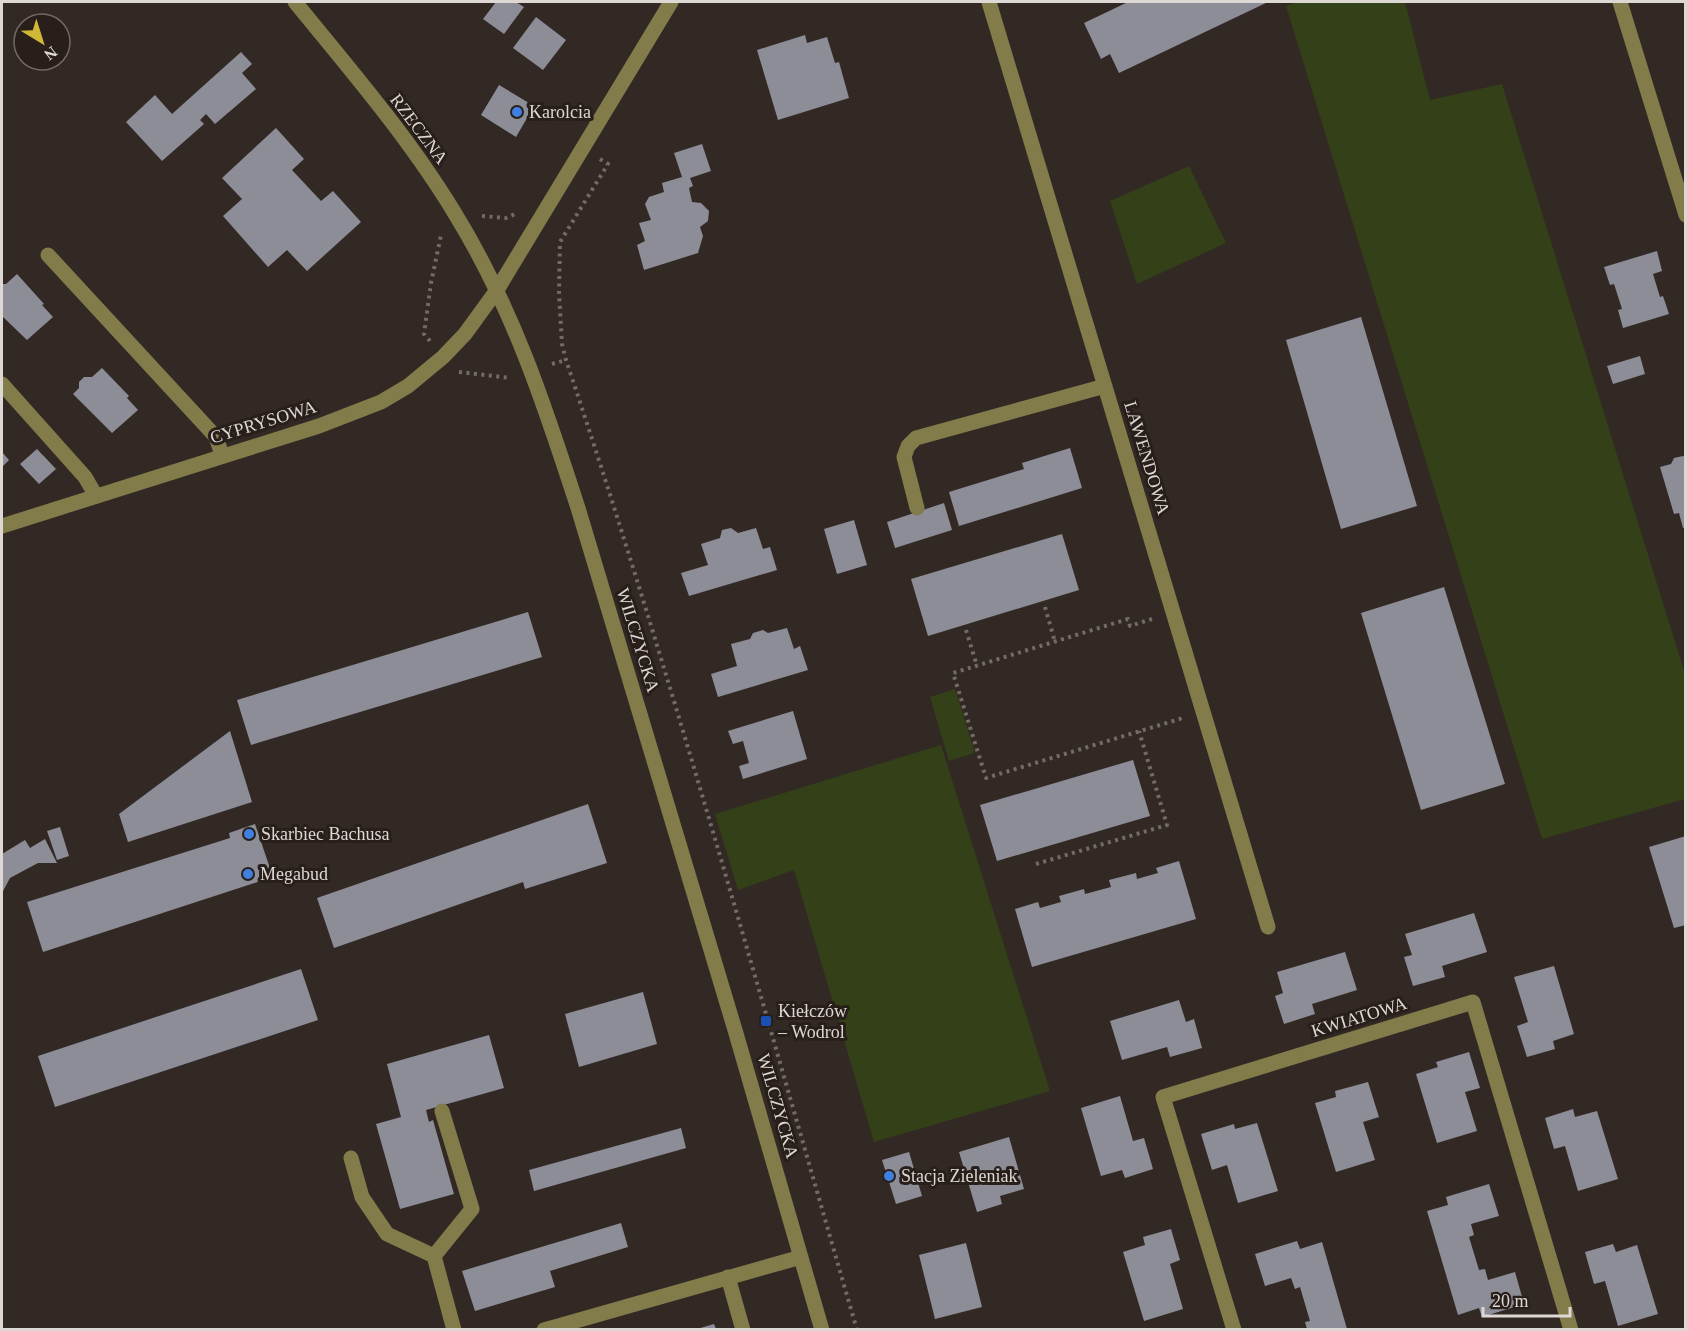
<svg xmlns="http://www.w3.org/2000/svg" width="1687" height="1331" font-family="'Times New Roman',serif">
  <rect width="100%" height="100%" fill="#322925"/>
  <!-- green -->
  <path fill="#334018" d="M1297,2H1405L1430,100L1502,84L1685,674V799L1542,839L1286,6Z
    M1189,166L1226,243L1137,284L1110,201Z
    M955,689L975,753L949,761L930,697Z
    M941,745L1050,1091L874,1142L794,870L738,890L715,814Z"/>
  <!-- building -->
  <path fill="#8d8d98" d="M496,2H516L524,7L504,34L483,19Z
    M1128,2H1268L1119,73L1110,54L1101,59L1084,23Z
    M536,17L566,40L543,70L513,48Z
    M805,35L807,43L827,37L835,63L839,62L849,98L778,120L757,50Z
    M241,52L252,64L242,73L256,89L215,124L206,114L200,120L204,124L162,161L126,122L155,95L172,114Z
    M499,85L534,106L516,137L481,115Z
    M276,128L304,159L292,170L321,201L333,191L361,222L307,271L287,250L268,267L223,216L242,199L222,178Z
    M702,144L711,171L690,178L693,186L689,188L692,202L701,203L709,211L708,221L700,227L703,236L698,253L644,270L637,245L645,241L639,223L651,220L645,204L649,197L664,192L662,183L682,177L674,153Z
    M1657,251L1662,271L1653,274L1660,297L1663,296L1669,314L1623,328L1618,310L1622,309L1614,284L1610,285L1604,267Z
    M17,274L44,304L42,305L53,317L27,340L2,316V284H6Z
    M1361,317L1417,506L1341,529L1286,340Z
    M1640,356L1645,374L1613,384L1607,366Z
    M102,368L129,396L127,398L138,410L112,433L73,394L79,388V382L84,377H92Z
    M1070,448L1082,488L959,526L949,492L1024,469L1022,463Z
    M37,449L56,469L39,484L20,464Z
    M2,452L9,460L2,467Z
    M1683,456L1686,457V527L1683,528L1679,513L1674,514L1660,467L1671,464L1674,458Z
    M944,503L952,530L895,548L887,522Z
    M854,520L867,565L837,574L824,529Z
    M731,528L738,533L756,528L763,549L770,547L777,570L689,596L681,573L708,565L701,544L720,538L722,530Z
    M1062,534L1079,590L928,636L911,579Z
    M1444,587L1505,784L1421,810L1361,613Z
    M528,612L542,657L251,745L237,700Z
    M787,628L794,649L800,646L808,670L718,697L711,674L737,666L731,644L750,639L753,633L763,630L768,633Z
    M793,711L807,759L743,779L739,766L749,763L743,741L733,744L728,731Z
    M230,731L252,802L128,842L119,814Z
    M1133,760L1150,816L997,861L980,805Z
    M588,804L607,863L525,889L523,882L334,948L317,898Z
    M255,824L273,877L43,952L27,902L230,838L229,833Z
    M60,827L69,856L57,860L47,831Z
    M1686,836V925L1674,928L1649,847Z
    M45,839L57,863H38L10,878L2,893V854L25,840L30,848Z
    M1179,861L1196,919L1032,967L1015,909L1038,902L1040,908L1061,902L1059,896L1084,889L1085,894L1111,887L1109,880L1136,873L1137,879L1158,873L1156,868Z
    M1474,913L1487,952L1442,966L1445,977L1413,986L1404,957L1412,955L1405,934Z
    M1345,952L1357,990L1312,1004L1315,1014L1284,1024L1275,996L1283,993L1277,972Z
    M1554,966L1574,1034L1553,1041L1555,1049L1527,1057L1517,1026L1528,1022L1514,977Z
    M301,969L318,1020L55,1107L38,1056Z
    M643,992L657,1044L579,1067L565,1014Z
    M1179,1000L1186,1022L1194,1019L1202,1048L1170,1057L1167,1047L1122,1060L1110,1021Z
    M489,1035L504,1088L426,1110L429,1122L433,1120L454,1194L400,1209L376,1124L401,1117L387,1064Z
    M1469,1052L1480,1088L1465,1092L1477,1131L1437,1143L1416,1074L1438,1067L1436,1062Z
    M1368,1082L1379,1117L1363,1122L1375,1160L1336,1172L1315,1103L1336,1097L1335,1091Z
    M1120,1096L1133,1141L1144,1138L1153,1169L1125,1178L1122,1170L1101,1176L1081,1108Z
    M1573,1109L1575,1117L1597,1111L1618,1179L1578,1191L1565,1146L1554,1149L1545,1118Z
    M1257,1123L1278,1191L1238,1203L1227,1165L1212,1170L1201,1134L1234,1124L1235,1129Z
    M681,1128L686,1148L534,1191L529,1170Z
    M1009,1137L1024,1189L1000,1196L1002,1204L977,1212L959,1152Z
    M909,1152L922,1196L896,1204L882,1160Z
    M1489,1184L1499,1216L1471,1224L1474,1235L1469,1237L1479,1270L1485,1269L1488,1280L1515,1272L1524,1304L1482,1317L1479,1308L1458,1315L1427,1211L1448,1205L1446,1197Z
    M621,1223L628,1247L550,1271L555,1287L475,1311L462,1271Z
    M1171,1229L1180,1260L1170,1264L1183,1309L1144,1321L1123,1252L1145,1245L1143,1237Z
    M1297,1241L1300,1249L1322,1242L1347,1329H1307L1305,1322L1310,1321L1300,1287L1295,1289L1291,1278L1265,1286L1255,1254Z
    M966,1243L982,1307L935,1319L919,1255Z
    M1613,1244L1616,1252L1637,1245L1658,1314L1618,1326L1605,1281L1594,1284L1585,1252Z
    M714,1324L716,1329H697Z"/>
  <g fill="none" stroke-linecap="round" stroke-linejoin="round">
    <!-- path -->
    <path stroke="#736b67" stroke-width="4" stroke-dasharray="3 4.5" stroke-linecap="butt" d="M600,159L608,164L560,242L559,292L562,344L566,360C673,680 763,1006 857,1330
      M482,216L506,218L515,214
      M430,341L424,334L431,283L441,235
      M552,364L566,360
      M459,372L511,378
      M1045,607L1055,642
      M1152,619L1130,626L1128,619L953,673L986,778L1183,718
      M966,630L977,666
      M1036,864L1167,825L1139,731"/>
    <!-- minor -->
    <path stroke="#827b4a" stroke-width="15" d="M295,2C350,69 409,138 454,212C512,306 544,403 578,508L735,1030L822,1330
      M989,2L1268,927
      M1620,2L1686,215
      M48,255L216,437L222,455
      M2,384L85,477L96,496
      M917,508L904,457L908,446L916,438L1105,386
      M2,526L319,426L381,402L408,386L443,357L465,334L497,290L671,2
      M442,1111L472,1209L434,1256L454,1330
      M351,1158L362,1197L387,1234L434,1256
      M728,1277L743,1330
      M544,1330L801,1257
      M1234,1330L1163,1097L1473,1002L1571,1330"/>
  </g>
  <!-- markers -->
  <g fill="#3f7fe0" stroke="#281f1b" stroke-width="2">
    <circle cx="517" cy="112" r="6"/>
    <circle cx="249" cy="834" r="6"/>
    <circle cx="248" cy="874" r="6"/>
    <circle cx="889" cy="1176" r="6"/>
  </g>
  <rect fill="#1a4fb4" stroke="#281f1b" stroke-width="2" x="760" y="1015" width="12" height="12" rx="3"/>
  <g text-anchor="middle" stroke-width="6" stroke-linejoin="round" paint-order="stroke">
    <!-- poi labels -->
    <g font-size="18" fill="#ded8d5" stroke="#281f1b" text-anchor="start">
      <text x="529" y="118">Karolcia</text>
      <text x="261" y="840">Skarbiec Bachusa</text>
      <text x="260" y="880">Megabud</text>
      <text x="778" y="1017">Kiełczów<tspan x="778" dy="21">– Wodrol</tspan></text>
      <text x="901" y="1182">Stacja Zieleniak</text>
    </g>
    <!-- street labels -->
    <g font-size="18" fill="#ded8d5" stroke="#281f1b">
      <text transform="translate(419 129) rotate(53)" y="6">RZECZNA</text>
      <text transform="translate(263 422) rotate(-17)" y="6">CYPRYSOWA</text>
      <text transform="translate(1147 458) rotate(73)" y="6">LAWENDOWA</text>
      <text transform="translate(638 640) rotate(73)" y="6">WILCZYCKA</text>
      <text transform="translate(1359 1017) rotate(-17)" y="6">KWIATOWA</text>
      <text transform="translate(778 1106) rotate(74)" y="6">WILCZYCKA</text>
    </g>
  </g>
  <!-- border -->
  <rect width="1687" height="1331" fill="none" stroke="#ded8d5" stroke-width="6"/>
  <!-- north arrow -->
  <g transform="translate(42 42) rotate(142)"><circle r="28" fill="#281f1b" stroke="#716965" stroke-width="1.5"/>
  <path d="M0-4.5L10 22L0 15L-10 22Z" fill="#d1b736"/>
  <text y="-9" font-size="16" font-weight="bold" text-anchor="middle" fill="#ded8d5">N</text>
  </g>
  <!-- scale -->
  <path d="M1483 1307v9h87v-9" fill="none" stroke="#ded8d5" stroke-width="3"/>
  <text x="1492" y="1307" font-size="18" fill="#ded8d5" stroke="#281f1b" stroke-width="4.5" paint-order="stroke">20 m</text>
</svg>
